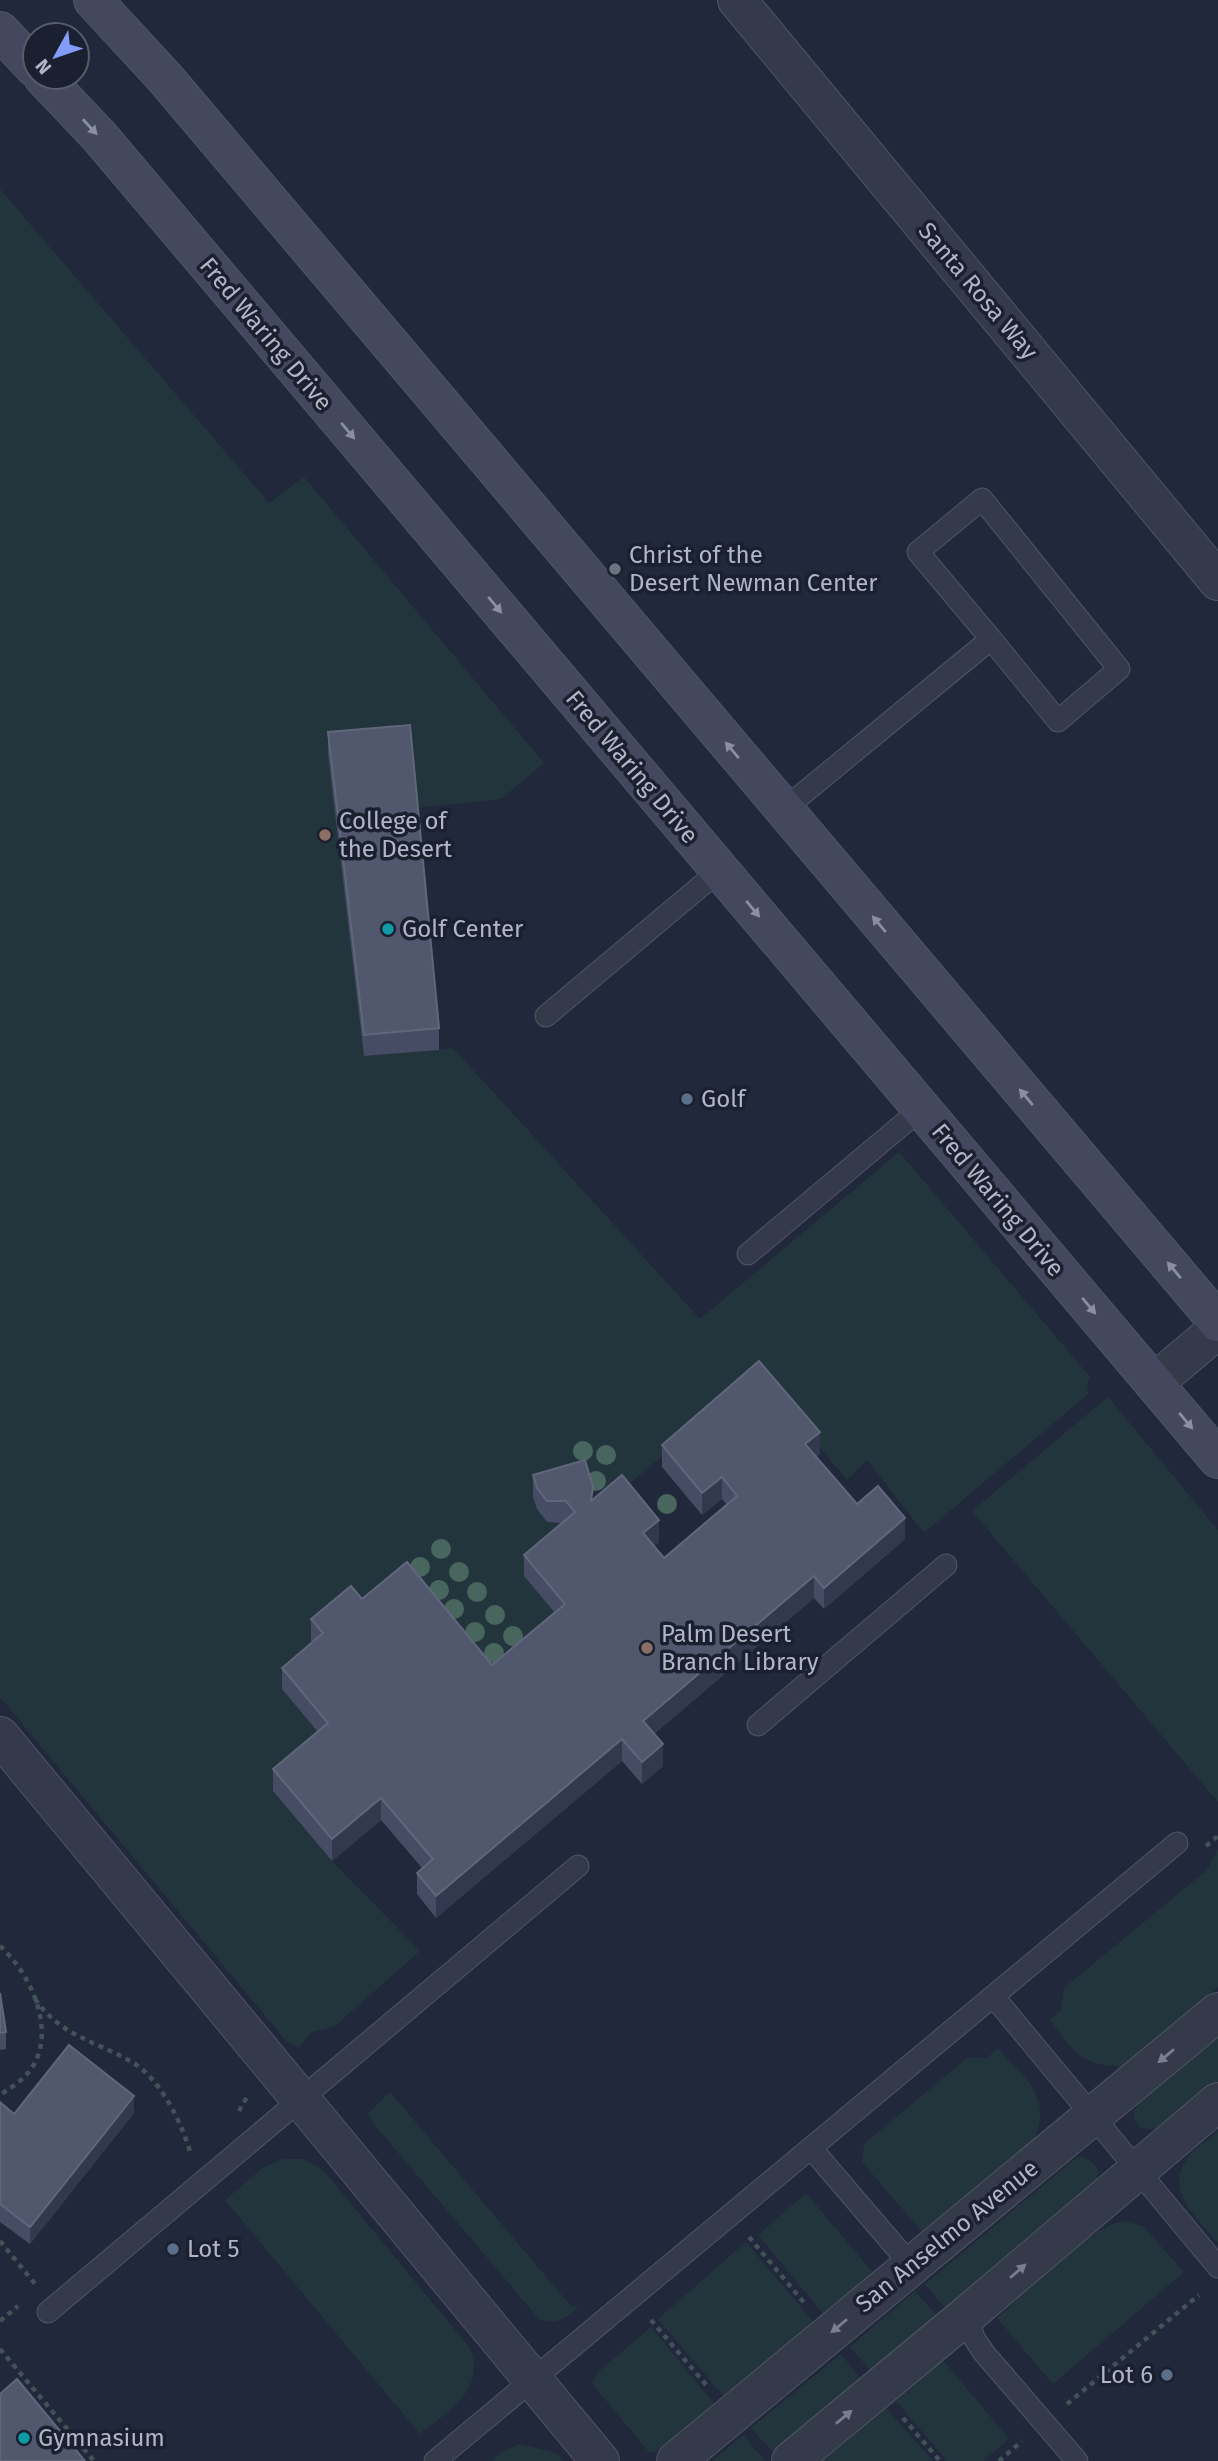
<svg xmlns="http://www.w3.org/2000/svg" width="1218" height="2461" font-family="'Fira Sans',sans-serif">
  <rect width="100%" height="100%" fill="#21283b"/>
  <!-- green -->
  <path fill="#23353c" d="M0,189L269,503L304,477L544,763L501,799L416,808L364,1056L453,1048L700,1319L899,1152L1091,1378L1087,1382L1088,1394L924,1533L867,1460L847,1480L759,1375L617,1494L585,1482L566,1523L565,1626L492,1687L323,1655L328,1745L273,1791L332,1861L420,1951L335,2026L310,2033L298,2048L287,2042L0,1697Z
    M1108,1397L1218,1530V1802L972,1511Z
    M1218,1849V1987L1121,2067C1077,2063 1076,2053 1050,2020L1061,2010L1064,1988L1207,1870Z
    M1218,2036V2081L1160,2129L1141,2128L1134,2120V2111L1140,2102Z
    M998,2048C1024,2078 1053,2097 1034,2140L923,2233L862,2162L864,2144L967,2058H987Z
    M390,2092L570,2305L579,2306C568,2317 555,2326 539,2319L373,2123L368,2114Z
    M1218,2131V2243C1196,2217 1160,2187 1192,2153C1200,2145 1210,2138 1218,2131Z
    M1077,2157C1088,2157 1093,2162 1098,2170L1097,2183L945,2308L925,2284Z
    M283,2159H304L324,2171L470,2348C472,2355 475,2363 474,2370C472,2399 440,2417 420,2434L225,2200L264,2167Z
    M806,2193L874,2274L825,2316L758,2235Z
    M1122,2221L1143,2226L1184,2272L1053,2384L997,2318C1025,2294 1090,2227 1122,2221Z
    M746,2242L816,2325L726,2399L658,2319Z
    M915,2291L937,2316L871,2371L850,2347Z
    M651,2327L716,2406L663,2449L655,2452L648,2451L594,2386L593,2381L599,2371Z
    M841,2354L861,2379L773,2452L751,2428Z
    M943,2360L1009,2439L983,2461H947L896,2401Z
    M886,2408L933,2461H823Z
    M743,2435L765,2461H712Z
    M519,2444L556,2453L563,2461H492L504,2451Z"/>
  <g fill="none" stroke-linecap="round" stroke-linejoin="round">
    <defs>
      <path id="lane" d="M783,810L991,639L1058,721L1119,669L982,499L918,552L991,639
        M546,1016L720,870
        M748,1254L921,1109
        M758,1725L946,1565
        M993,1996L1218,2267
        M811,2148L911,2265
        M48,2312L578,1866
        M967,2315L974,2338L984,2353L1077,2461
        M435,2461L1177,1843"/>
      <path id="street" d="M737,0L1218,581
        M1154,1383L1218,1329
        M0,1736L600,2461
        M676,2461L1218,2012
        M791,2461L967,2315L1218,2102"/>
      <path id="secondary" d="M93,0L165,78L1218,1322
        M0,31L35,68
        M43,77L99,136L1218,1459"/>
    </defs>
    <!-- lane casing -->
    <use href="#lane" stroke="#505566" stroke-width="23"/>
    <!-- street casing -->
    <use href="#street" stroke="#505566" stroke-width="40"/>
    <!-- secondary casing -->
    <use href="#secondary" stroke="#505566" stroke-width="40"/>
    <!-- path -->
    <path stroke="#415259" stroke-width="4.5" stroke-dasharray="5 5" stroke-linecap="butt" d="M1206,1846L1218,1836
      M0,1946C30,1973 56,2028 33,2066C25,2079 12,2087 0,2095
      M35,1999C61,2036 93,2040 130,2061C160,2077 182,2123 191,2155
      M239,2111L247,2097
      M749,2237L806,2305
      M0,2241L35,2284
      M651,2320L707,2386
      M0,2321L18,2306
      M0,2349L94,2461
      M1067,2404L1199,2295
      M903,2418L940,2461
      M999,2461L1022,2441"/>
    <!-- lane -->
    <use href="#lane" stroke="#353a4b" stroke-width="21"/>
    <!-- street -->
    <use href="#street" stroke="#353a4b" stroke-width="38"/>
    <!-- secondary -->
    <use href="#secondary" stroke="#43485e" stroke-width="38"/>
  </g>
  <!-- trees -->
  <g fill="#48665e">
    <circle cx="583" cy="1451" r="10"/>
    <circle cx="606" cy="1455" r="10"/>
    <circle cx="596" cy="1481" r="10"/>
    <circle cx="667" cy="1504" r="10"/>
    <circle cx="441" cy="1549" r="10"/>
    <circle cx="420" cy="1567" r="10"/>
    <circle cx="459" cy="1572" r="10"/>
    <circle cx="439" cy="1590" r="10"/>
    <circle cx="477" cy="1592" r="10"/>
    <circle cx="454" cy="1609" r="10"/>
    <circle cx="495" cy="1615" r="10"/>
    <circle cx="475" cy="1632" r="10"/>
    <circle cx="513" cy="1636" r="10"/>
    <circle cx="494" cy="1653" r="10"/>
  </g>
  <!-- wall -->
  <path fill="#454c63" d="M328,732L439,1028V1050L364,1056L328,754Z
    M662,1445L820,1454L816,1457L857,1504L905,1539L824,1609L814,1598L654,1734L663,1766L642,1784L622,1761L436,1918L417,1894V1873L422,1868L381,1820L332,1861L273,1791V1769L318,1732L282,1689V1668L313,1642L311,1641V1619L362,1599L492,1665L555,1613L524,1576V1555L562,1523L547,1522L537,1509L533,1497V1475L593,1500L659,1542L654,1546L664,1558L727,1505L722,1499L702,1515L662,1467Z
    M0,1993L6,2032V2049L0,2050Z
    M0,2102L14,2114L134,2113L30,2244L0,2222Z"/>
  <!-- shaded-wall -->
  <path fill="#32394e" d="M820,1432V1454L805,1466V1444Z
    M722,1477V1499L702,1515V1493Z
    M905,1518V1539L824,1609V1588Z
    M659,1520V1542L643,1555V1533Z
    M814,1576V1598L643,1743V1721Z
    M622,1739V1761L436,1918V1896Z
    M663,1744V1766L642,1784V1762Z
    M381,1798V1820L332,1861V1839Z
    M134,2096V2113L30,2244V2227Z"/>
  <!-- building -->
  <path fill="#51576d" stroke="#60667b" stroke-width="2" d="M410,725L439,1028L364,1035L328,732Z
    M759,1361L820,1432L805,1444L857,1504L878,1486L905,1518L824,1588L814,1576L643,1721L663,1744L642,1762L622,1739L436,1896L417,1873L433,1859L381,1798L332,1839L273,1769L328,1723L282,1668L323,1633L311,1619L351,1586L362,1599L407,1562L492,1665L565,1604L524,1555L575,1512L566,1501H547L537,1488L533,1475L585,1460L593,1487L591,1501L622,1475L659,1520L643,1533L664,1558L737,1496L722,1477L702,1493L662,1445Z
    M0,1993L6,2032L0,2033Z
    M69,2045L134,2096L30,2227L0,2204V2102L14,2114Z
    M17,2379L85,2461H0V2394Z"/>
  <!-- one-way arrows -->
  <defs><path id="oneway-solid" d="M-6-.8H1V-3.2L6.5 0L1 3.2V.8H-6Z" transform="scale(1.75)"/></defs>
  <g fill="#8a8fa2">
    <use href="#oneway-solid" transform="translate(90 127) rotate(47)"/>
    <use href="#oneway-solid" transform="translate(348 431) rotate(50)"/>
    <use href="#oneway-solid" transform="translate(495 605) rotate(50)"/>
    <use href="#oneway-solid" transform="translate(732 750) rotate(-130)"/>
    <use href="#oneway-solid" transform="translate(753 909) rotate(50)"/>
    <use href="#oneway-solid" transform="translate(879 924) rotate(-130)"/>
    <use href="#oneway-solid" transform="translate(1026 1097) rotate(-130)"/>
    <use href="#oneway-solid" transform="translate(1174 1270) rotate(-130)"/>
    <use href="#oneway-solid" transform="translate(1089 1306) rotate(50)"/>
    <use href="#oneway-solid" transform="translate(1186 1421) rotate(50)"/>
  </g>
  <g fill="#797e8f">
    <use href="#oneway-solid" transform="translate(1166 2056) rotate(140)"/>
    <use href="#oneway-solid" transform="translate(1018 2271) rotate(-41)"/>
    <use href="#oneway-solid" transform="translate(839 2326) rotate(140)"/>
    <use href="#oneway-solid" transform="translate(844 2417) rotate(-40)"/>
  </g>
  <!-- markers -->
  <circle fill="#6b7280" stroke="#1b2030" stroke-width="2.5" cx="615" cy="569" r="7"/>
  <g fill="#8d6e63" stroke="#1b2030" stroke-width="2.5">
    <circle cx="325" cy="835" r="7"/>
    <circle cx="647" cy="1648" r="7"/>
  </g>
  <g fill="#0f9aa8" stroke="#1b2030" stroke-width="2.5">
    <circle cx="388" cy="929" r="7"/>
    <circle cx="24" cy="2438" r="7"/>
  </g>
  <g fill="#5c6f8a" stroke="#1b2030" stroke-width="2.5">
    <circle cx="687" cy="1099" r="7"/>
    <circle cx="173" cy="2249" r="7"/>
    <circle cx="1167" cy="2375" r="7"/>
  </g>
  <g text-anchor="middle" stroke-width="7" stroke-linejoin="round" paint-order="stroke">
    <!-- street labels -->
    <g font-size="24" fill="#b0b5c7" stroke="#1b2030">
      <text transform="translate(978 291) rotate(50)" y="8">Santa Rosa Way</text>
      <text transform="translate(266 334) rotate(50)" y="8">Fred Waring Drive</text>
      <text transform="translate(632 767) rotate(50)" y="8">Fred Waring Drive</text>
      <text transform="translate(998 1200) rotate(50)" y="8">Fred Waring Drive</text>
      <text transform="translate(947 2236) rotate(-39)" y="8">San Anselmo Avenue</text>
    </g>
    <!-- poi labels -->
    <g font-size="24" fill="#b0b5c7" stroke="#1b2030" text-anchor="start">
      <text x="629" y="563">Christ of the<tspan x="629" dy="28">Desert Newman Center</tspan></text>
      <text x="339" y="829">College of<tspan x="339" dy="28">the Desert</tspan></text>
      <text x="402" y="937">Golf Center</text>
      <text x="701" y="1107">Golf</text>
      <text x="661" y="1642">Palm Desert<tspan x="661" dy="28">Branch Library</tspan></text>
      <text x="187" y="2257">Lot 5</text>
      <text x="1153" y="2383" text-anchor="end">Lot 6</text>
      <text x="38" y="2446">Gymnasium</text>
    </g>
  </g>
  <!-- north arrow -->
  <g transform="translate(56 56) rotate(230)"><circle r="33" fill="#1b2030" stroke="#575c6c" stroke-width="2"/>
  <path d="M0-5L12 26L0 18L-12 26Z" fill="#839cfa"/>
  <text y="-10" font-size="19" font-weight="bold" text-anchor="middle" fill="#b0b5c7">N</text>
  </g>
</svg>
